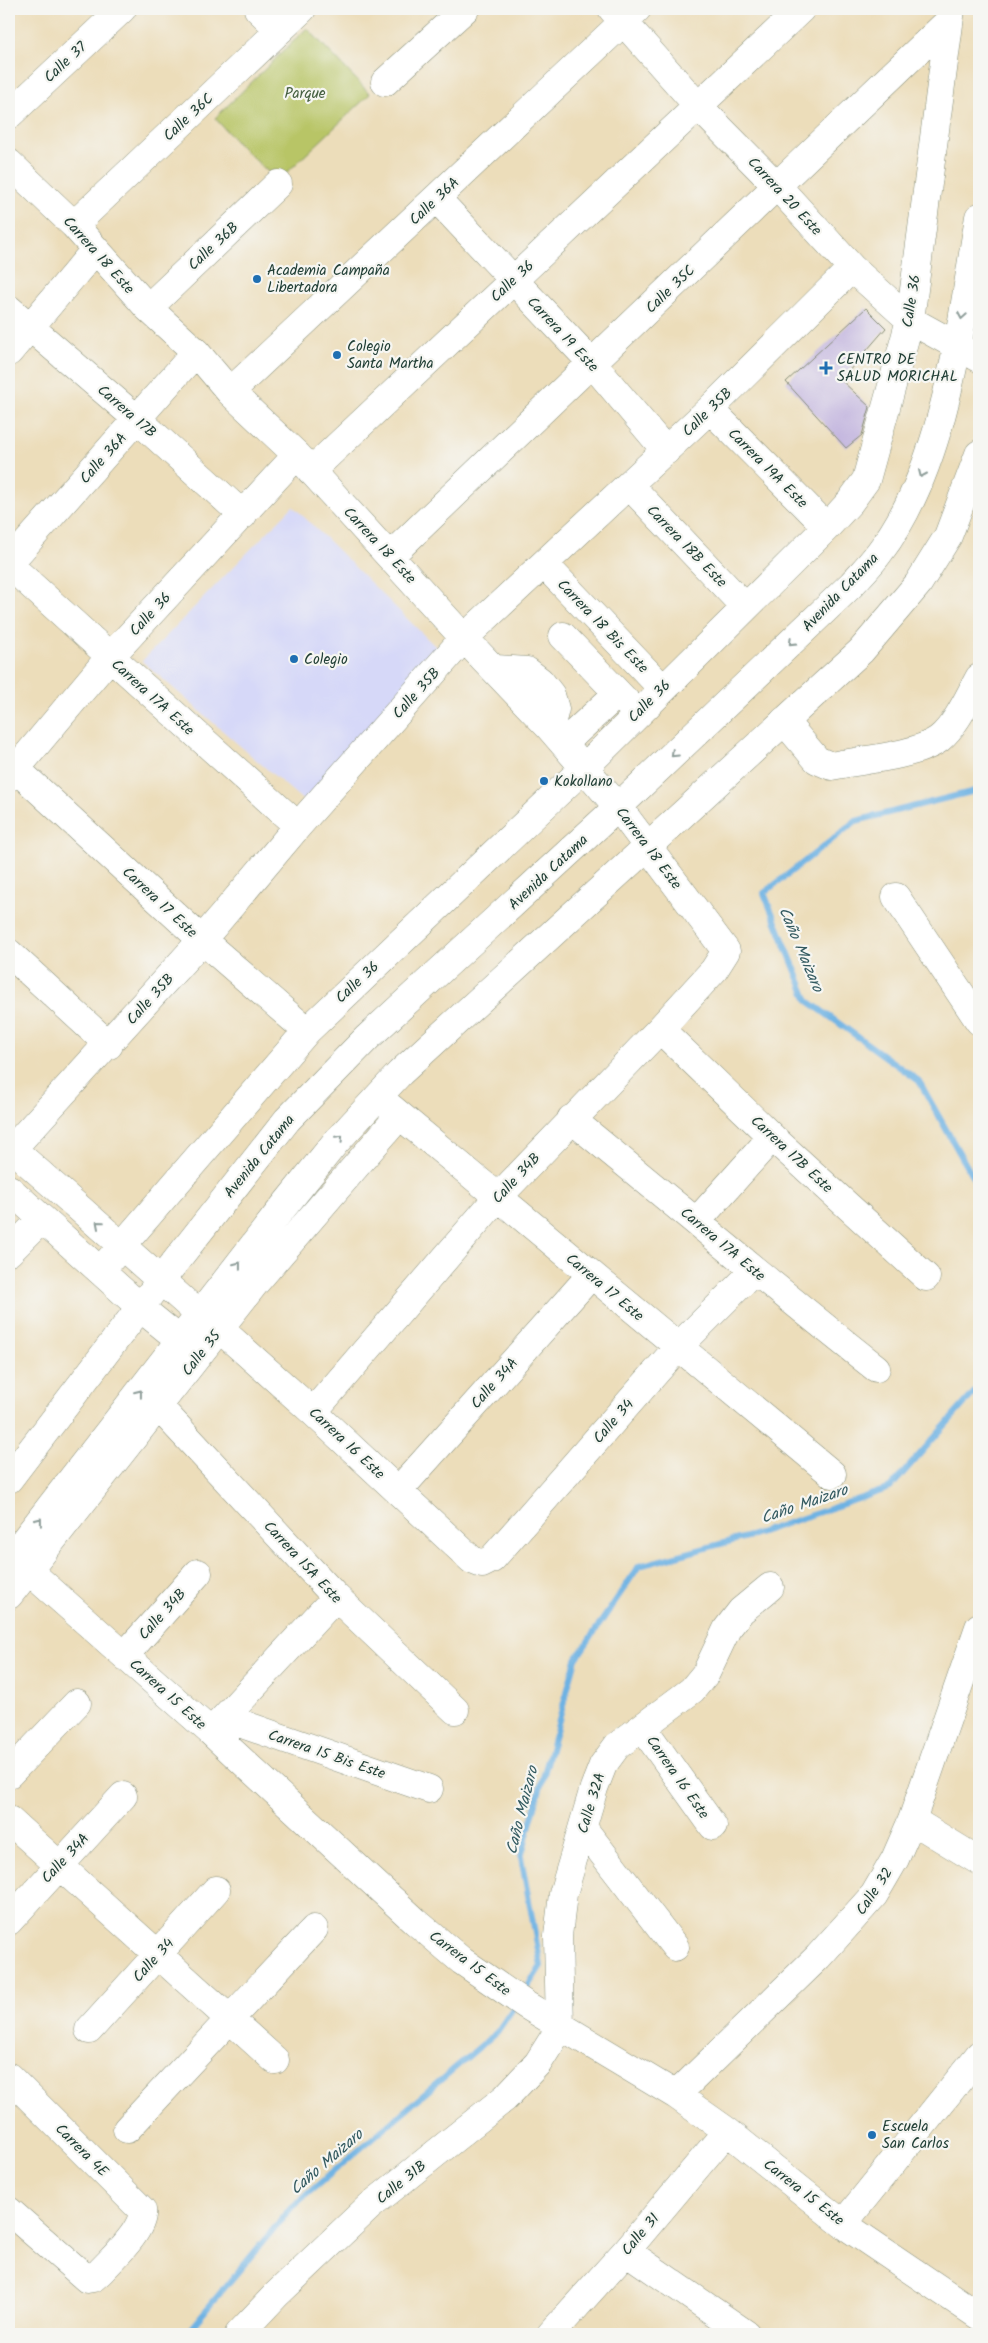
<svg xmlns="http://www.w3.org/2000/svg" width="988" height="2343" font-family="Kalam,sans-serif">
  <rect width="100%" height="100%" fill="#f6f6f2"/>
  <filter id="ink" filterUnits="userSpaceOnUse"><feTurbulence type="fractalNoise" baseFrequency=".02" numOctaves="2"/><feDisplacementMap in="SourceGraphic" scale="10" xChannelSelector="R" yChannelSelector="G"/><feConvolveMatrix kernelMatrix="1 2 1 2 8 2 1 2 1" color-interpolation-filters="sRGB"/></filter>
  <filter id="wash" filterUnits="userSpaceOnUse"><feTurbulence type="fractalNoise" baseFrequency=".0096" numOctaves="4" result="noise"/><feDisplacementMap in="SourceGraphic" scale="20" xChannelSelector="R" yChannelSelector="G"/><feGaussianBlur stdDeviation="1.12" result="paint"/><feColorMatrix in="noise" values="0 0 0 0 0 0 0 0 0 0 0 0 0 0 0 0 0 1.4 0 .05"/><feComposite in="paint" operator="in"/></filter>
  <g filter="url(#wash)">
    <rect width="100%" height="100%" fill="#ecddba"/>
    <!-- built -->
    <path fill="#d6d8f8" d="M293,506L446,657L313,809L142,661Z"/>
    <!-- green -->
    <path fill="#b8c566" stroke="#6c814d" d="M307,28L370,94L278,181L237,143L215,118Z"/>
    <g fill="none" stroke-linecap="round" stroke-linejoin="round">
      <!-- stream -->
      <path stroke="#6eb2e3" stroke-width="6" d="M979,790L856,821L764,893L808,1001L919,1081L979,1188
        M523,1994L541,1966L521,1857L576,1659L639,1566L750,1536L890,1488L979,1387
        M186,2334L292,2207L497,2032L516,2004"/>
    </g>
    <g id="blocks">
      <!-- building -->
      <path fill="#c1b3de" d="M866,308L886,328L841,380L870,407L862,435L846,448L786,382Z"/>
    </g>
  </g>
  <g filter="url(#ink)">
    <use href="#blocks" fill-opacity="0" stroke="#868d77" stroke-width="1"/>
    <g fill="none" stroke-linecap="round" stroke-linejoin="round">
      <defs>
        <path id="minor" d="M258,9L280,30
          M612,9L698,106L777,186L852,268L910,320L979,358
          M385,82L465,9
          M9,115L122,9
          M9,163L74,225L148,308L196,352L230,392L297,455L464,638L550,728L618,807L726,951L714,970L660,1029L498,1197L313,1412
          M437,199L592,363L666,451
          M74,225L302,9
          M148,308L278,184
          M9,309L137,419L243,515
          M9,352L95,250
          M230,392L637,9
          M710,409L827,527
          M311,471L801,9
          M629,485L745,607
          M390,556L949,21
          M9,563L196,352
          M544,564L662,688
          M9,565L298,826
          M563,636L637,713
          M496,669L527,671L540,681L551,695L555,709L550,728
          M784,721L817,760L831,766C860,760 916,756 939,739C957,724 968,698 979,678
          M564,743L617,694
          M16,769L202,940L307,1031
          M9,777L109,658L297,455
          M896,897L979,1021
          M9,953L109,1045
          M660,1029L772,1137L926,1277
          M385,1103L832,1474
          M571,1119C673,1202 773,1287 876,1368
          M9,1146L200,1315
          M12,1149L202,940L298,826L464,638L710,409L852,268
          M9,1189L148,1314L180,1340
          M697,1221L772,1137
          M9,1252L42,1219
          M101,1270L307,1031L585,767L827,527L850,502L866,480L910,320L951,9
          M220,1329L313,1412L472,1560L482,1564L492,1559L678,1347L754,1271
          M159,1407L336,1597L455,1710
          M398,1491L591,1275
          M9,1550L29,1571L211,1732L415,1921L462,1961L526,2005L676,2095L727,2131L843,2224L979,2316
          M9,1595L256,1282L399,1116
          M125,1655L198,1573
          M225,1718L429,1789
          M643,1728L713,1826
          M213,1730L336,1597
          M9,1774L77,1703
          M9,1820L275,2060
          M912,1820L979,1861
          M583,1828L675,1947
          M9,1921L123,1796
          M89,2030L216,1890
          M9,2077L142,2210C145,2229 113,2258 100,2272L93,2278L87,2279L9,2211
          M676,2095L818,1957L874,1895L895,1859L912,1820L979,1627
          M127,2129L314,1929
          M843,2224L979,2055
          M626,2251L746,2334
          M239,2334L276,2295L370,2206L505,2098L538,2063L560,2028L558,1936L563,1894L594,1788L603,1765L617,1746L692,1690L706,1673L727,1629L741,1611L770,1587
          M551,2334L626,2251L727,2131"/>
        <path id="major" d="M9,1479L161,1280L287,1120L367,1038L618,807L851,585C861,574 871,564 879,553C946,466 961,323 979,217
          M9,1560L277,1215L335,1143L400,1073L861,651L918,584L948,536L979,454"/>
      </defs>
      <!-- minor casing -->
      <use href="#minor" stroke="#868d77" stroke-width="29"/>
      <!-- major casing -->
      <use href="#major" stroke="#868d77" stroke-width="29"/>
      <!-- minor -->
      <use href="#minor" stroke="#fff" stroke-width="28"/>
      <!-- major -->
      <use href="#major" stroke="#fff" stroke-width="28"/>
    </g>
    <!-- one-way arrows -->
    <defs><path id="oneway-chevron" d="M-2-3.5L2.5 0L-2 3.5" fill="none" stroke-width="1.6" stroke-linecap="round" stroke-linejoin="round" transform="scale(1.25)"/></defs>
    <g stroke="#8f9e9a">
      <use href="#oneway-chevron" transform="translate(962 316) rotate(100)"/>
      <use href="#oneway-chevron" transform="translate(922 474) rotate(114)"/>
      <use href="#oneway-chevron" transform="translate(792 642) rotate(136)"/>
      <use href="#oneway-chevron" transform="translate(674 754) rotate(136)"/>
      <use href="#oneway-chevron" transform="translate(340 1138) rotate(-47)"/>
      <use href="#oneway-chevron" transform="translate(99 1224) rotate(-139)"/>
      <use href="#oneway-chevron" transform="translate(238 1265) rotate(-52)"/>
      <use href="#oneway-chevron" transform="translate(139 1393) rotate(-52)"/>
      <use href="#oneway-chevron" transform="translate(39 1521) rotate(-52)"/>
    </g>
  </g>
  <!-- markers -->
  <g fill="#1f6fb2" stroke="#f6f6f2" stroke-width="2">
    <circle cx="257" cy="279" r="5"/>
    <circle cx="337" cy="355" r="5"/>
    <path d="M823.5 360.5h5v5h5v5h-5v5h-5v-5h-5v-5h5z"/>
    <circle cx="294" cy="659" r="5"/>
    <circle cx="544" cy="781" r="5"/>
    <circle cx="872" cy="2135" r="5"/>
  </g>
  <g text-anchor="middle" stroke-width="4.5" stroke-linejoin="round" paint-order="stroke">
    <!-- street labels -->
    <g font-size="15" fill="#1f3d34" stroke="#f6f6f2">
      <text transform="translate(65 62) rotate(-43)" y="5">Calle 37</text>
      <text transform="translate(188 117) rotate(-43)" y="5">Calle 36C</text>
      <text transform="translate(785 196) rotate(47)" y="5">Carrera 20 Este</text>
      <text transform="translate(434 201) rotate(-43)" y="5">Calle 36A</text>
      <text transform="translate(213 246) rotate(-43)" y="5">Calle 36B</text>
      <text transform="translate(99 255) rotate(48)" y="5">Carrera 18 Este</text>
      <text transform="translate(512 281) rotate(-43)" y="5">Calle 36</text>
      <text transform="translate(670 289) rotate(-44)" y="5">Calle 35C</text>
      <text transform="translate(911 301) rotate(-81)" y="5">Calle 36</text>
      <text transform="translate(563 334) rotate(47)" y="5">Carrera 19 Este</text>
      <text transform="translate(127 411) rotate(41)" y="5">Carrera 17B</text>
      <text transform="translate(707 412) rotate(-44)" y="5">Calle 35B</text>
      <text transform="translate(103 458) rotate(-48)" y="5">Calle 36A</text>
      <text transform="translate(768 468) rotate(45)" y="5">Carrera 19A Este</text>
      <text transform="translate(380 545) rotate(47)" y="5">Carrera 18 Este</text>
      <text transform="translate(687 546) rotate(46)" y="5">Carrera 18B Este</text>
      <text transform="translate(840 592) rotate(-46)" y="5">Avenida Catama</text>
      <text transform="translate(150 614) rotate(-47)" y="5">Calle 36</text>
      <text transform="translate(603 626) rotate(46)" y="5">Carrera 18 Bis Este</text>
      <text transform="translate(416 693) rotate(-48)" y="5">Calle 35B</text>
      <text transform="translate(153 697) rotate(42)" y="5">Carrera 17A Este</text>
      <text transform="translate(649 701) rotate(-45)" y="5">Calle 36</text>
      <text transform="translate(649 848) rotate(53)" y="5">Carrera 18 Este</text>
      <text transform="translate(548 872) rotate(-43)" y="5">Avenida Catama</text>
      <text transform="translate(160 902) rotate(43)" y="5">Carrera 17 Este</text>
      <text transform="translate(357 982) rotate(-43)" y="5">Calle 36</text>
      <text transform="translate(150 999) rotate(-48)" y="5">Calle 35B</text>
      <text transform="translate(792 1154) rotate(43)" y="5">Carrera 17B Este</text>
      <text transform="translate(259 1156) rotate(-51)" y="5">Avenida Catama</text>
      <text transform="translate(516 1178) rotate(-47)" y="5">Calle 34B</text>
      <text transform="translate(723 1244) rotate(40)" y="5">Carrera 17A Este</text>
      <text transform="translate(605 1287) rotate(40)" y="5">Carrera 17 Este</text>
      <text transform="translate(201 1353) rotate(-52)" y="5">Calle 35</text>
      <text transform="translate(494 1383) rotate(-48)" y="5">Calle 34A</text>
      <text transform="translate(613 1421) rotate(-49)" y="5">Calle 34</text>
      <text transform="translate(347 1443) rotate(43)" y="5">Carrera 16 Este</text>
      <text transform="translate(303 1562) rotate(47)" y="5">Carrera 15A Este</text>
      <text transform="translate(162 1614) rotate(-48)" y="5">Calle 34B</text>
      <text transform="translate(168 1694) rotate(42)" y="5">Carrera 15 Este</text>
      <text transform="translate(327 1754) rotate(19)" y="5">Carrera 15 Bis Este</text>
      <text transform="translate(678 1777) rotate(55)" y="5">Carrera 16 Este</text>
      <text transform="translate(591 1803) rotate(-73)" y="5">Calle 32A</text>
      <text transform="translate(65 1858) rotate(-47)" y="5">Calle 34A</text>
      <text transform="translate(874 1891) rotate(-56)" y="5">Calle 32</text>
      <text transform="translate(153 1960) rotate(-48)" y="5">Calle 34</text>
      <text transform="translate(470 1963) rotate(37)" y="5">Carrera 15 Este</text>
      <text transform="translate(82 2150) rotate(45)" y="5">Carrera 4E</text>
      <text transform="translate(401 2182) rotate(-39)" y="5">Calle 31B</text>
      <text transform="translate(804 2192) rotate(38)" y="5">Carrera 15 Este</text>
      <text transform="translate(640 2234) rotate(-50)" y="5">Calle 31</text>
    </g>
    <!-- park labels -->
    <g font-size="15" fill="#455f40" stroke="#f6f6f2">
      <text x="305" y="98">Parque</text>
    </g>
    <!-- poi labels -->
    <g font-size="15" fill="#1f3d34" stroke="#f6f6f2" text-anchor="start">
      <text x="267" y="275">Academia Campaña<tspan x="267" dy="17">Libertadora</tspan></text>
      <text x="347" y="351">Colegio<tspan x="347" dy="17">Santa Martha</tspan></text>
      <text x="837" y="364">CENTRO DE<tspan x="837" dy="17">SALUD MORICHAL</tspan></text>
      <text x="304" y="664">Colegio</text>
      <text x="554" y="786">Kokollano</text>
      <text x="882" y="2131">Escuela<tspan x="882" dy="17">San Carlos</tspan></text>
    </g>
    <!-- water labels -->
    <g font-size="16" font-style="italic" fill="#335a60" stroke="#f6f6f2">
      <text transform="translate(802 949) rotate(67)" y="6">Caño Maizaro</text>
      <text transform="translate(804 1503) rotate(-19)" y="6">Caño Maizaro</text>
      <text transform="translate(521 1810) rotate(-76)" y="6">Caño Maizaro</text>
      <text transform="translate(326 2161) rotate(-41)" y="6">Caño Maizaro</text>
    </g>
  </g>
  <!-- margin -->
  <rect width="988" height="2343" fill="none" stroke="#f6f6f2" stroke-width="30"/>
</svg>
